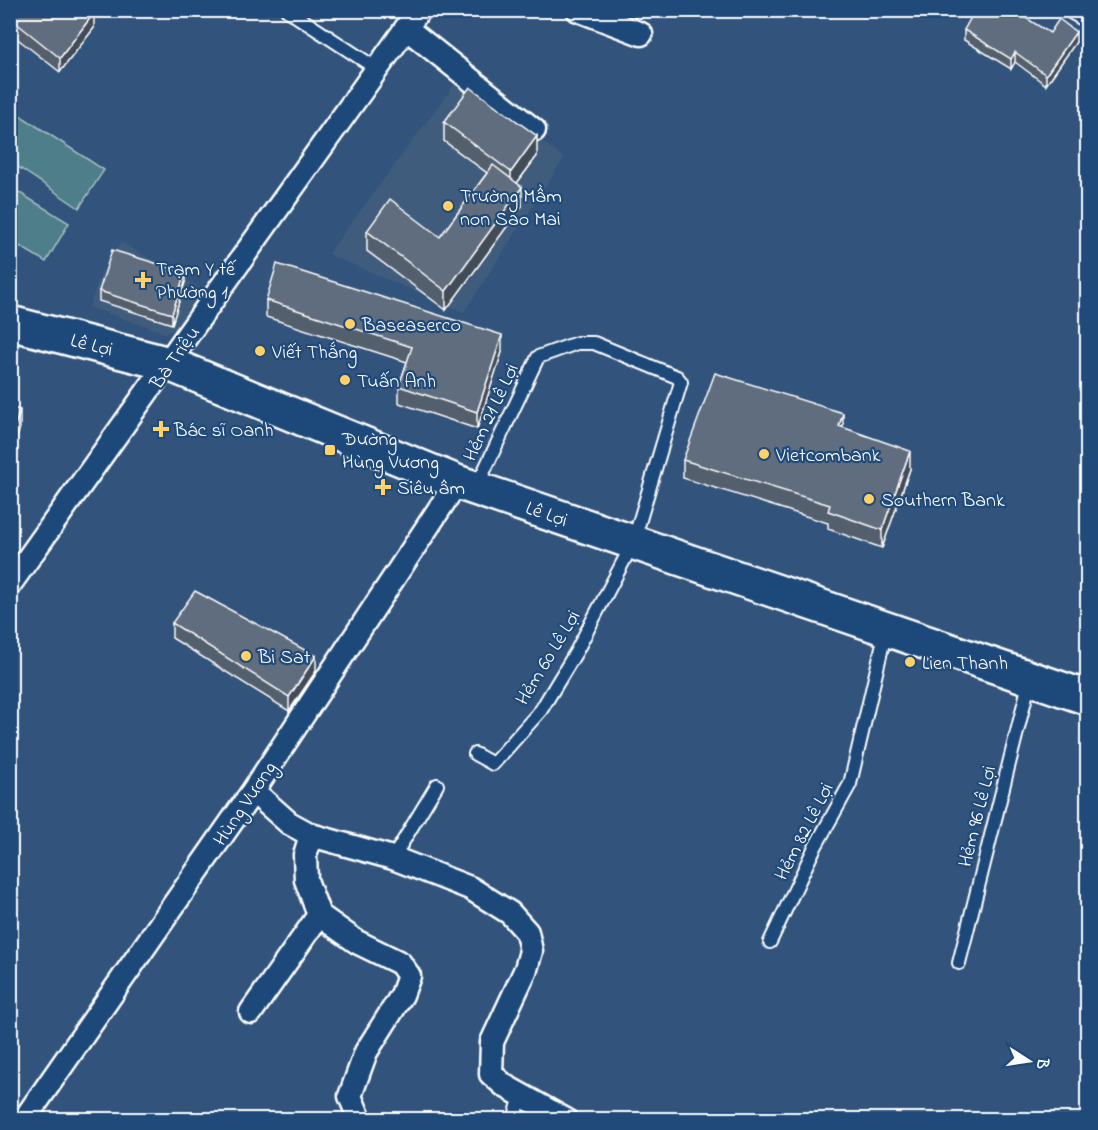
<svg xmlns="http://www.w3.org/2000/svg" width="1098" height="1130" font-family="'Indie Flower',sans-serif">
  <rect width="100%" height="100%" fill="#32547c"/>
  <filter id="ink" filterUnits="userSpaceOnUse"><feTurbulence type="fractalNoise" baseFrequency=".0167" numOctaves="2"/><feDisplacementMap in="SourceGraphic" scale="12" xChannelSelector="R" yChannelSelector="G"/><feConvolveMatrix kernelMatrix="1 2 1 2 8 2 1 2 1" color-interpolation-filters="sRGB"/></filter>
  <g filter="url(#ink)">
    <!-- built -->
    <path fill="#405c7d" d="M458,80L564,158L464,312L328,254Z
      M121,242L202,289L179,327L167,333L89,307L102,271Z"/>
    <!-- green -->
    <path fill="#4d7e89" stroke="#a6bec4" stroke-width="1.5" d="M18,114L104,170L79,208L11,162V126Z
      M10,187L69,223L46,262L11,241Z"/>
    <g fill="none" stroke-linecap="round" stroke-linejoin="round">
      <defs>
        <path id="lane" d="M287,10L377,69
          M1067,10L1088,22
          M475,754L493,764L541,710L576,652L633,543L681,382L677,377L594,343H577L538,357L476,488
          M393,858L437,785
          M770,942L814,849L850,784L886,630
          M959,963L1030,680
          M514,1120L521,1096"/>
        <path id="street" d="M578,10L641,34
          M406,28L534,130
          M10,584L419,10
          M253,791L289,823L311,835L393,858L470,888L510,913L527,932L531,951L526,969L492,1042L491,1074L505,1086L566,1120
          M311,835L305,855L306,880L319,915L357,942L400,963L409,976L402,995L366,1052L350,1096L360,1120
          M251,1012L319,915
          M24,1120L253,791L457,482"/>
        <path id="primary" d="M10,323L169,364L457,482L1088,698"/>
      </defs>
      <!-- lane casing -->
      <use href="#lane" stroke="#fff" stroke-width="16"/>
      <!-- street casing -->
      <use href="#street" stroke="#fff" stroke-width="27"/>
      <!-- primary casing -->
      <use href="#primary" stroke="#fff" stroke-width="38"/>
      <!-- lane -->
      <use href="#lane" stroke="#1f4a7a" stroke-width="12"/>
      <!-- street -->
      <use href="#street" stroke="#1f4a7a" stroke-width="22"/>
      <!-- primary -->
      <use href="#primary" stroke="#1f4a7a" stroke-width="33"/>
    </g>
    <!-- wall -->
    <path fill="#535e6d" stroke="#fff" stroke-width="1.5" d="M10,10L94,28L60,72L10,33Z
      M964,30L1050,33L1076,42L1046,85L1015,62L1011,69L964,40Z
      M444,122L537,156L517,183L522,206L446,310L367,251V231L440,237L487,173L444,141Z
      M185,282L172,324L99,301V291Z
      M266,300L502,352L477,429L399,403V386L407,362L266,317Z
      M843,428L910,469L882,548L828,529V523L683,478V460Z
      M172,623L316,671L289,711L172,638Z"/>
    <!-- shaded-wall -->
    <path fill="#434c59" stroke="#fff" stroke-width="1.5" d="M94,13V28L60,72V58Z
      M1076,32V42L1046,85V75Z
      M1015,52V62L1011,69V59Z
      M537,136V156L511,191V172Z
      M522,187V206L446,310V291Z
      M185,272V282L172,324V314Z
      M502,335V352L477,429V412Z
      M20,410V428L10,459V441Z
      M843,413V431L839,426Z
      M910,451V469L882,548V530Z
      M316,656V671L289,711V697Z"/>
    <!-- building -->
    <path fill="#606d7f" stroke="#fff" stroke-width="1.5" d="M10,10H91L94,13L60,58L10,18Z
      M975,10H1013L1050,33L1059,19L1076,32L1046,75L1015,52L1011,59L964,30Z
      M470,87L537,136L511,172L444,122Z
      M493,165L522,187L446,291L367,231L390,199L440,237Z
      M112,250L185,272L172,314L99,291Z
      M277,264L502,335L477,412L399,386L412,347L266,300Z
      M715,373L843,413L839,426L910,451L882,530L828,511L830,505L683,460Z
      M10,407L20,410L10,441Z
      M195,591L316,656L289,697L172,623Z"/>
  </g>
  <!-- markers -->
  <g fill="#ffd166" stroke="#1f4a7a" stroke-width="2">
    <circle cx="448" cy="206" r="6"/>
    <path d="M140 271h6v6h6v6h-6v6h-6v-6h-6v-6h6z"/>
    <circle cx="350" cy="324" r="6"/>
    <circle cx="260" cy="351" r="6"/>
    <circle cx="345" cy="380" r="6"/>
    <path d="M158 420h6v6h6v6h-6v6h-6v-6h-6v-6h6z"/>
    <rect x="324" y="444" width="12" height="12" rx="3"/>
    <circle cx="764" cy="454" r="6"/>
    <path d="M380 478h6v6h6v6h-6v6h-6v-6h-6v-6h6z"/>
    <circle cx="869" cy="499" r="6"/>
    <circle cx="246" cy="656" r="6"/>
    <circle cx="910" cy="662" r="6"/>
  </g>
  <g text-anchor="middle" stroke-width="4.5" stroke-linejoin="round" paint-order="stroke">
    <!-- poi labels -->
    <g font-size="20" fill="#fff" stroke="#1f4a7a" text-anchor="start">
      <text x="460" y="202">Trường Mầm<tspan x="460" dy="23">non Sao Mai</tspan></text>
      <text x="156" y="275">Trạm Y tế<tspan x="156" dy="23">Phường 1</tspan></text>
      <text x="362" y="331">Baseaserco</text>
      <text x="272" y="358">Viết Thắng</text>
      <text x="357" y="387">Tuấn Anh</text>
      <text x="174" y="436">Bác sĩ Oanh</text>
      <text x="342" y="445">Đường<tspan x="342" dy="23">Hùng Vương</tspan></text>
      <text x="776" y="461">Vietcombank</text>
      <text x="397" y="494">Siêu âm</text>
      <text x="881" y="506">Southern Bank</text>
      <text x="258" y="663">Bi Sat</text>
      <text x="922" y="669">Lien Thanh</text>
    </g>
    <!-- street labels -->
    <g font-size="20" fill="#fff" stroke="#1f4a7a">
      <text transform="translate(92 344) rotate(14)" y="7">Lê Lợi</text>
      <text transform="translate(174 357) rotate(-55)" y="7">Bà Triệu</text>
      <text transform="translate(490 412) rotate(-65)" y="7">Hẻm 21 Lê Lợi</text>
      <text transform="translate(547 513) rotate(19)" y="7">Lê Lợi</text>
      <text transform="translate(547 657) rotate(-59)" y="7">Hẻm 60 Lê Lợi</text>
      <text transform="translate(244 803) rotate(-56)" y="7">Hùng Vương</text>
      <text transform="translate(976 816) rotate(-76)" y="7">Hẻm 96 Lê Lợi</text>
      <text transform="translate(803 831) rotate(-63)" y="7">Hẻm 82 Lê Lợi</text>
    </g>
  </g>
  <!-- margin -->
  <rect width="1098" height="1130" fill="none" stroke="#1f4a7a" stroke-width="36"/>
  <rect x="18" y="18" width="1062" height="1094" fill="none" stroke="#fff" stroke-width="2" filter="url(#ink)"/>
  <!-- north arrow -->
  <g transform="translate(1029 1061) rotate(102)" stroke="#1f4a7a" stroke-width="4.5" paint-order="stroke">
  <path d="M0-4.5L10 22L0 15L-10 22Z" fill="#ffffff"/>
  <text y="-9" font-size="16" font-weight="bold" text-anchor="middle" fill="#ffffff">B</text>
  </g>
</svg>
